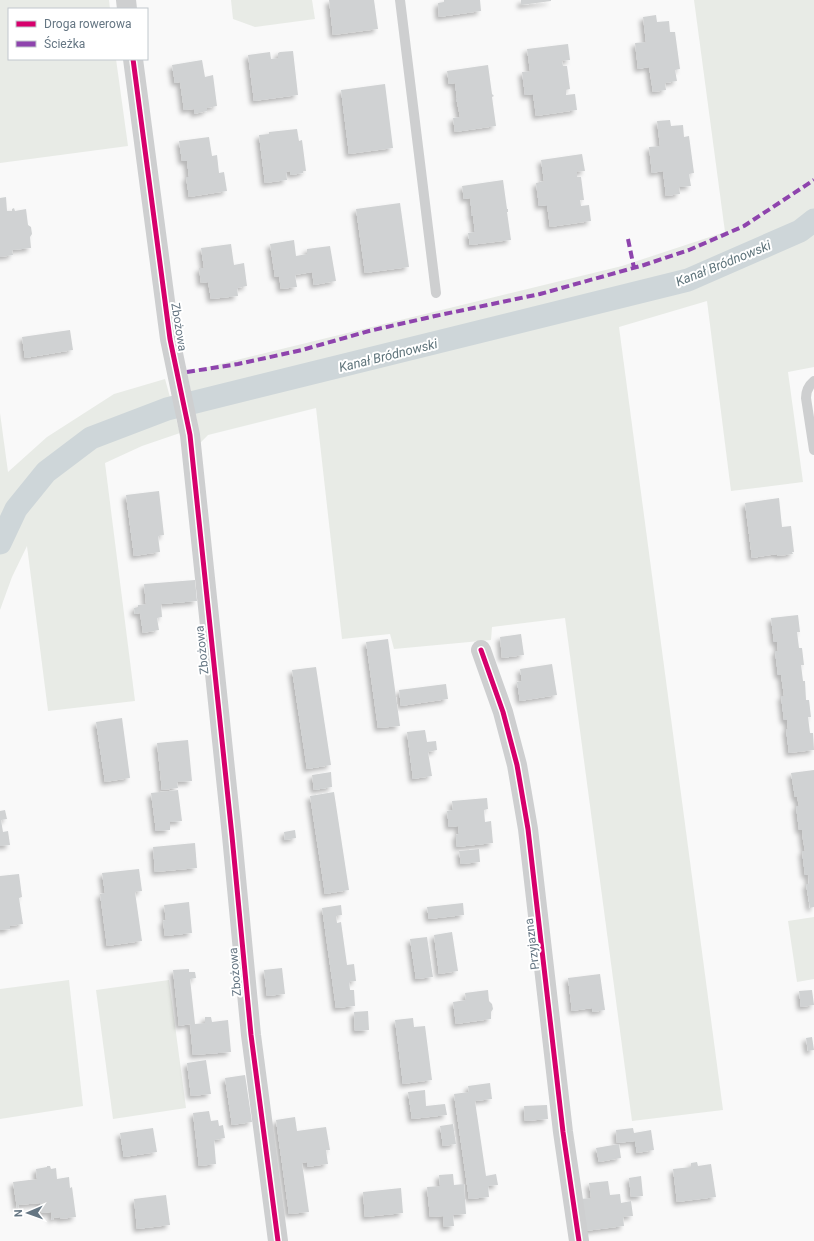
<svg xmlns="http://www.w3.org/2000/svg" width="814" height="1241" font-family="Roboto,sans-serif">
  <defs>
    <filter id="shadow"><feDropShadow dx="-3.5" dy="3.5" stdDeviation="2" flood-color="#0004"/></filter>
  </defs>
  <rect width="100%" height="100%" fill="#f9f9f9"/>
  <!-- green -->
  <path fill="#e8ebe6" d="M0,0H109L110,9H9V59H116L128,146L0,163Z
    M231,0H312L315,19L255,27L233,19Z
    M694,0H814V367L788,372L803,482L731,491L707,301L619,327L723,1110L632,1121L565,618L492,627L491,640L394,649L390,634L342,639L316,408L208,435L198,445V427L187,372L622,266L725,232Z
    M165,379L180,433L142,446L105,463L135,701L48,711L27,546L12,577L0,610V413L8,472L47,437L114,394Z
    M814,917V979L797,982L788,921Z
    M69,980L83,1106L0,1119V989Z
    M169,980L186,1108L113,1119L96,990Z"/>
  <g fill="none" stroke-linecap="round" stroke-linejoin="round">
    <!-- canal -->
    <path stroke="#ced6d9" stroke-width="23" d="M0,543L16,509L46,472L91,438L167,409L688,280L800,231L814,220"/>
  </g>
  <!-- building -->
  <path fill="#d0d2d3" filter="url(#shadow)" d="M329,0H374L378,29L333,35Z
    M444,0H480L481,11L439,17L438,3L444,2Z
    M521,0H551V1L521,5Z
    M656,15L657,22L669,21L670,32H675L680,69L675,70L677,81L665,83L666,90L653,92L649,67L638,69L635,43L646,42L643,17Z
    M568,44L570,60L562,61L563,66H567L570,89L566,90V95L575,94L577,110L536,116L533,94L525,95L522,72L530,71L527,49Z
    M293,51L298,95L254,101L248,55L270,52L271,59L278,58V53L280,52Z
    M202,60L205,77L213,75L217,106L207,108V111L194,114V109L184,110L180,82L175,83L172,65Z
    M488,65L492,94L494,96L492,97L496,126L455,132L453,118L460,117L457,102H456V99H457L455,83L449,84L447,71Z
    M385,84L393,148L349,154L341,90Z
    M670,120L671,126L683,125L684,137L689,136L694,173L689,174L691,186L679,187L680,194L666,196L663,171L652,173L649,147L660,146L657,121Z
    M297,129L299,141L302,140L306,171H303V173L291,175L290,171L286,172L287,180L265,183L259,135L269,134V132Z
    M209,137L212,156L217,155L219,173L224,172L227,191L189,197L186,177H189L187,161H182L179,141Z
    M582,154L585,171L577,172V177H581L584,200H580L581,206L589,205L591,221L550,227L547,205L539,206L536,183L544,181L541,160Z
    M503,180L507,209H508V212H507L511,240L470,245L468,233L475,232L473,216H471V214H472L470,198L464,199L462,186Z
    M6,197L7,211H12V209L14,208L15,211L26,209L28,225L31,227L32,234L30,237L31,248L12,250L13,255L0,257V198Z
    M400,203L409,267L365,273L356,209Z
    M294,240L296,256L307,254V249L330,246L336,281L314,285L312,272L295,275L297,287L281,289L279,276L275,277L270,244Z
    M231,244L234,265L244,263L247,286L237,288L238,296L211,299L208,282L201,283L199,268H204L201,248Z
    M70,330L73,350L25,358L22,337Z
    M159,491L164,535L158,536L160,552L134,556L126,495Z
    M779,498L782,527L791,526L794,552H792L793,554L778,556L777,554L752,558L745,503Z
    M195,580L197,601L161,604L162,617L157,618L159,630L143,633L140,613L135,614L134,608L138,607V605L146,604L144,584Z
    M798,615L800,632H797L799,648H802L804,665H801L803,681H805L806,700H809L811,717H808L810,733H813L814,750L789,753L786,729H788L787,720H784L781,696H784L781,675H778L775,651H778L777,642H774L771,618Z
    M521,634L524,655L502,658L500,637Z
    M388,639L400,726L378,728L366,642Z
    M552,664L557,695L520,701L517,682L522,681L520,669Z
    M316,667L331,765L307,769L292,670Z
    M446,684L448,699L401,706L399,690Z
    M122,718L130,778L105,782L96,722Z
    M425,730L427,742L436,741L437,750L428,752L432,776L413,779L407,732Z
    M188,740L192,781L177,782L178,788L162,790L157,743Z
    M814,770V907L810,908L806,884H809L808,874L805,875L802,851H805L803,840L802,830H799L796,806H799L797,797H795L791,773Z
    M331,772L332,787L314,790L312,775Z
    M178,790L182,821L170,822V830L156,831L151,793Z
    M334,792L349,890L325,894L310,796Z
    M487,798L488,809L484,810L485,822L491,821L493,843L457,847L456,835L459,834L458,826L449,827L447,811L453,810L452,801Z
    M5,810L7,819L1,820L3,832L8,831L10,845L0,846V811Z
    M295,830L296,838L285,840L284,832Z
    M195,843L197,868L155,872L153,847Z
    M479,849L480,862L461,864L459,851Z
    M139,869L142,891L135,892L142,941L107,946L100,894L105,893L102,873Z
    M19,874L22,897L19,898L23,924L10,926V929L0,930V876Z
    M189,902L192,933L165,936L163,921L166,920L164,905Z
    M463,903L464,915L429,919L427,907Z
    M341,905L342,915L336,916L337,923L341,922L347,965L354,964L356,981L349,982L350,990H354L355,1006L336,1008L322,908Z
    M452,932L458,971L439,974L434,935Z
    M427,937L433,977L416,979L410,939Z
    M282,968L285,994L267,996L264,970Z
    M189,969V972H195L196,978L190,979L195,1024L205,1023V1017H211L212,1022L228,1020L231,1052L193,1055L190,1024L179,1026L173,970Z
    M600,974L605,1010L593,1012L592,1008L572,1011L568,978Z
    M488,990L489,1001L492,1004L493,1009L491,1012V1019L456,1024L453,1002L466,1000L465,993Z
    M812,990L814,1005L801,1007L799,991Z
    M368,1011L369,1030L355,1031L354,1012Z
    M413,1018L414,1027L425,1026L432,1080L403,1084L395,1020Z
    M812,1037L814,1050L808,1051L806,1038Z
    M206,1060L211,1094L191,1096L187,1063Z
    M245,1075L252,1122L232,1125L225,1078Z
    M490,1083L492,1099L475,1101L486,1176L496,1174L498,1185L488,1186L489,1197L469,1199L454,1094L469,1092L468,1086Z
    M425,1090L426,1106L445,1104L447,1115L412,1119L408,1092Z
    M547,1105L548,1119L525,1121L524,1106Z
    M209,1111L211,1121L218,1120L219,1126L223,1125L225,1138L214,1140L216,1164L199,1166L193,1113Z
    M295,1117L297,1131L326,1127L330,1150H326L328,1164L307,1167V1162L302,1163L309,1212L289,1214L276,1120Z
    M453,1124L456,1144L443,1146L440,1126Z
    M153,1128L157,1152L124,1157L120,1133Z
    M633,1128L634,1133L651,1130L654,1150L637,1153L635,1141L617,1143L616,1130Z
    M619,1144L621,1158L599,1162L596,1148Z
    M697,1162L698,1166L711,1164L716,1197L677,1202L673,1169L691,1167V1163Z
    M47,1166H50L51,1169L56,1168L57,1179L69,1177L70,1188L72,1187L76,1217L60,1219V1217L53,1218L54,1220H52L51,1212L42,1213L40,1203L18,1205L19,1207L17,1208L13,1182L37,1179L36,1169L47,1167Z
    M453,1174L454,1185L464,1184L466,1214L453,1215L454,1226L444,1227L443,1216L430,1217L427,1187L440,1186L439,1175Z
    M641,1176L643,1196L631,1197L629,1178Z
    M608,1181L610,1195L620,1194L621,1203L631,1201L633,1216L623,1217L624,1226L585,1231L580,1199L591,1198L589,1183Z
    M401,1188L403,1213L365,1217L363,1192Z
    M166,1195L170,1225L137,1229L134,1199Z"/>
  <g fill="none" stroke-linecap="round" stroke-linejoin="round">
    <!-- service -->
    <path stroke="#cecfd0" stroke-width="10" d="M400,0L436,293
      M814,381C808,386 806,391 806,398L814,450"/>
    <!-- minor -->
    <path stroke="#cecfd0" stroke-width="20" d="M126,0L127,9
      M133,59L170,339L190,435L232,836L251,1035L278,1241
      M481,650L503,712L517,765L528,829L563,1132L579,1241"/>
    <!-- quiet -->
    <path stroke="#8e44ad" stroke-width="4" stroke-dasharray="8 4" stroke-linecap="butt" d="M628,239L634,268
      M187,372L238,364L302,350L369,331L435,316L540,294L644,265L689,250L744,226L814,180"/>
    <defs>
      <path id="cycleway" d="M133,59L170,339L190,435L232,836L251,1035L278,1241
        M481,650L503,712L517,765L528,829L563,1132L579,1241"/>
    </defs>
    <!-- cycleway casing -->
    <use href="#cycleway" stroke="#fff" stroke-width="8"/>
    <!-- cycleway -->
    <use href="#cycleway" stroke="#d6006c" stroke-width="5"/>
  </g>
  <g text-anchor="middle" stroke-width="4" stroke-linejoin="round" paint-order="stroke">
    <!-- street labels -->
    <g font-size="12" fill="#657683" stroke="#fff">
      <text transform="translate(179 327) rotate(81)" y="4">Zbożowa</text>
      <text transform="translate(202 650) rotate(-96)" y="4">Zbożowa</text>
      <text transform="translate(532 944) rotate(-97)" y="4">Przyjazna</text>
      <text transform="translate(235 972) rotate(-95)" y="4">Zbożowa</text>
    </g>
    <!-- water labels -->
    <g font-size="13" font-style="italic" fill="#60757c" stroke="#fff">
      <text transform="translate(723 263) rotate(-22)" y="5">Kanał Bródnowski</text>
      <text transform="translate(388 355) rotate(-14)" y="5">Kanał Bródnowski</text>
    </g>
  </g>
  <!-- legend -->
  <rect x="8" y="8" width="140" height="52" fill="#ffffff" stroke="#c1c8cd"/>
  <rect x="16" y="21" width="20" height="6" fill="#d6006c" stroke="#c1c8cd"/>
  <text x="44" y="28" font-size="12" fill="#657683">Droga rowerowa</text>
  <rect x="16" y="41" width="20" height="6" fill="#8e44ad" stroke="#c1c8cd"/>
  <text x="44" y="48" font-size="12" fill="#657683">Ścieżka</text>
  <!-- north arrow -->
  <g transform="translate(28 1213) rotate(268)" stroke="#ffffff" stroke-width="3" paint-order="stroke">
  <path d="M0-3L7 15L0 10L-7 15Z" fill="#657683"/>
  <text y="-6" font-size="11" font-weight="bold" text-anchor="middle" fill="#657683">N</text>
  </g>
</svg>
